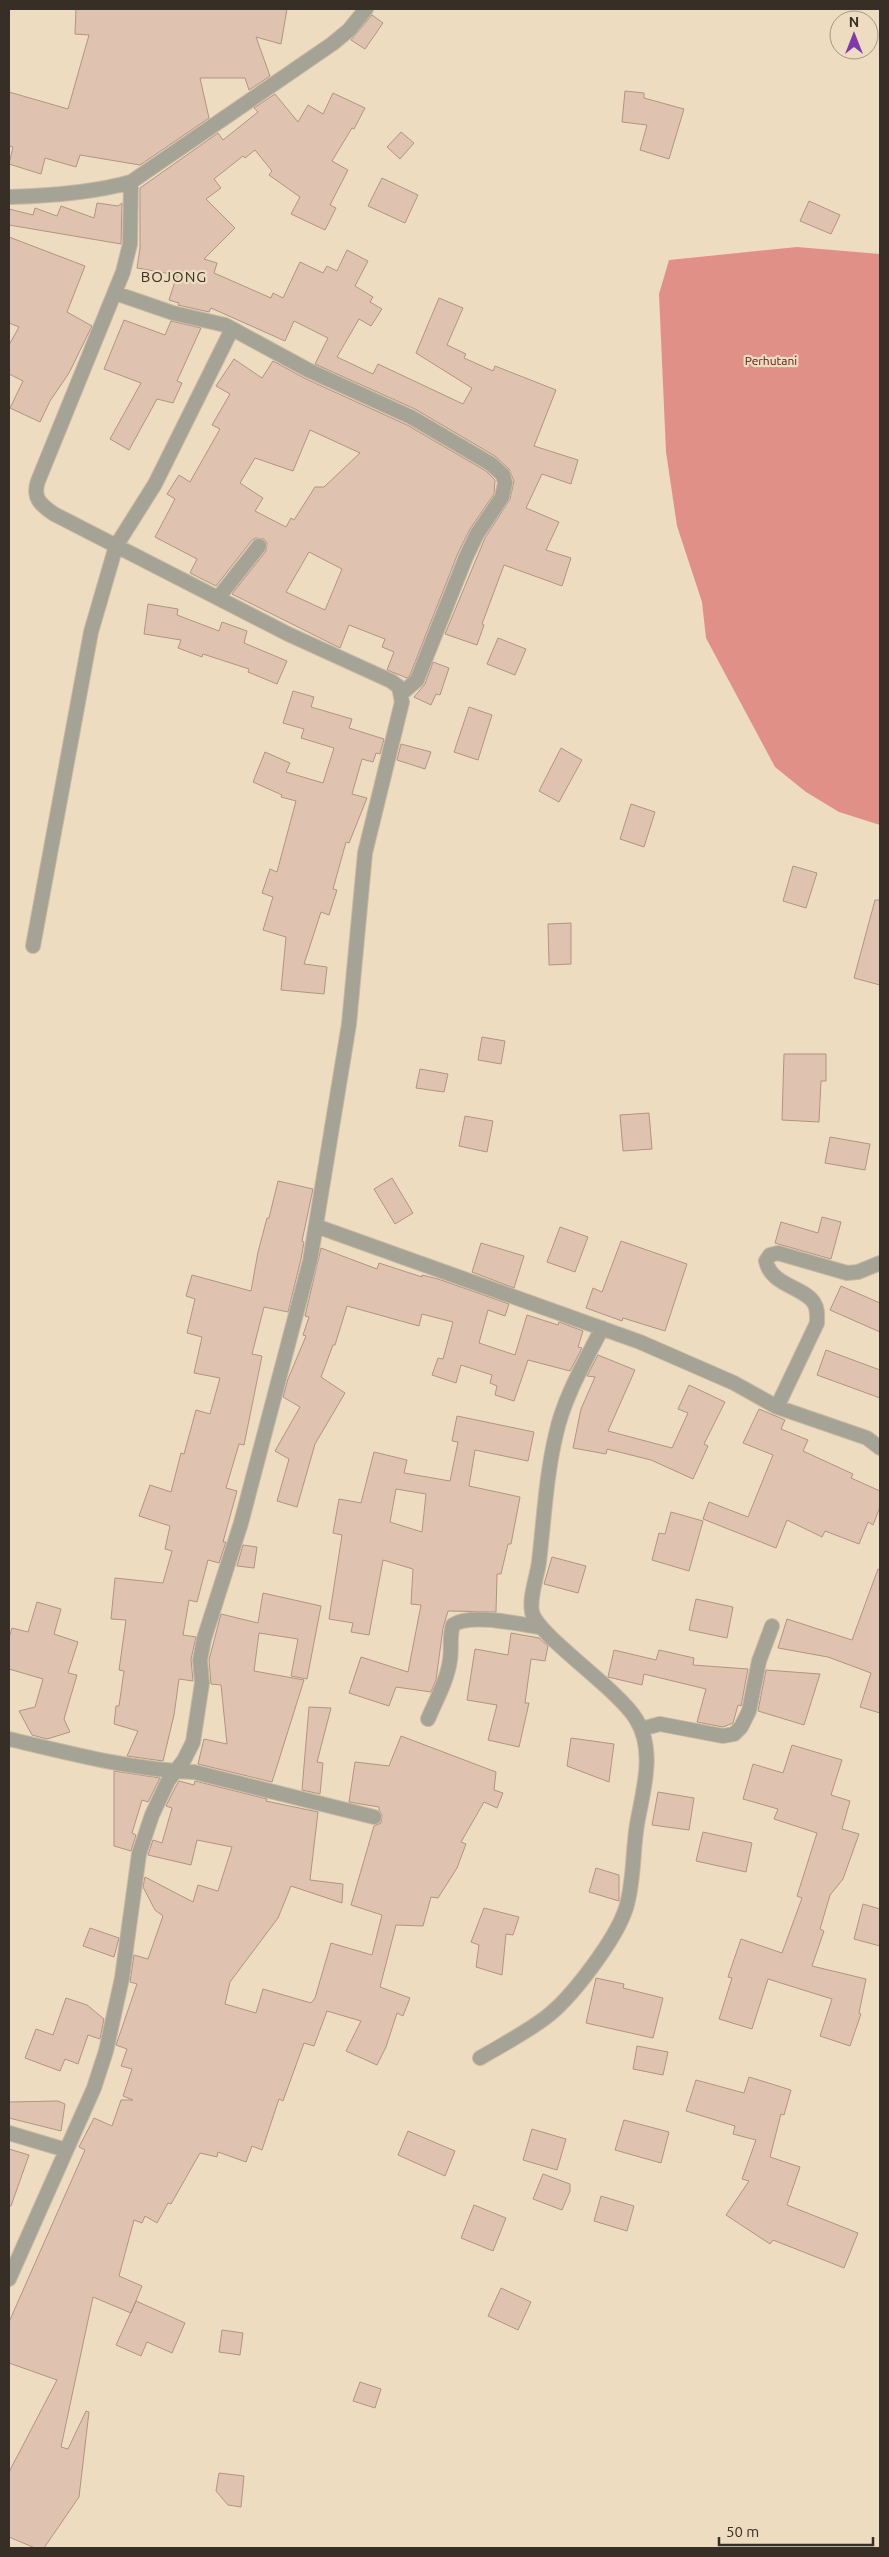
<svg xmlns="http://www.w3.org/2000/svg" width="889" height="2557" font-family="Ubuntu,sans-serif">
  <rect width="100%" height="100%" fill="#eedcc0"/>
  <!-- forest -->
  <path fill="#e19087" d="M797,247L880,254V825L839,812L806,792L775,767L706,638L702,602L677,526L666,452L659,294L669,260Z"/>
  <!-- building -->
  <path fill="#e0c2b0" stroke="#b19483" fill-rule="evenodd" d="M76,9H287L281,44L256,37L270,76L249,90L245,78H200L209,118L140,165L80,155L76,167L45,158L41,174L9,164L13,147L9,146V92L68,109L89,35L75,34Z
    M372,15L383,23L365,49L351,40Z
    M625,91L644,93V98L684,109L669,159L640,150L647,125L622,122Z
    M333,93L365,108L354,129L352,128L332,161L348,170L330,205L336,208L325,230L291,214L300,197L269,175L272,171L255,150L245,158L243,156L214,179L221,188L206,199L235,228L204,259L217,263L214,273L271,298L273,293L283,298L300,262L323,273L327,266L337,271L347,250L368,261L355,286L373,297L370,302L382,309L371,326L359,319L337,357L373,374L378,364L463,404L472,388L416,353L439,298L463,308L447,345L466,354L464,358L493,371L495,366L556,390L534,446L578,460L571,484L542,474L526,508L559,522L546,550L571,558L562,586L504,565L482,624L484,625L477,645L445,634L485,538L510,499L514,481L509,469L495,456L415,409L315,364L328,338L294,321L285,341L211,308L209,312L178,305L179,303L169,300L177,275L137,268L140,248V188L218,133L223,140L258,112L254,108L275,94L298,122L308,105L323,114Z
    M401,132L414,143L400,159L387,147Z
    M382,178L418,195L405,223L368,206Z
    M809,201L840,215L831,234L800,221Z
    M97,203L118,206L122,203L121,244L9,225V209L33,215L35,208L57,216L61,206L94,218Z
    M9,237L85,266L67,312L92,326L69,373L50,401L40,422L10,408L23,381L9,374V345L19,327L9,323Z
    M124,320L165,335L171,321L201,328L177,381L182,383L173,403L157,399L129,450L110,439L141,383L104,369Z
    M234,359L262,378L273,361L306,379L407,425L486,471L495,480L494,494L470,529L458,553L410,675L407,678L387,670L394,652L382,647L385,639L349,625L340,648L232,594L266,551L267,543L264,539L256,538L252,540L216,586L190,573L197,559L155,537L175,499L167,494L179,475L190,482L220,429L212,425L230,394L216,386ZM310,430L360,453L324,487H315L294,520L291,518L286,527L255,511L263,498L240,483L255,458L293,471ZM309,552L342,569L325,610L286,592Z
    M148,604L178,609L177,615L219,631L222,622L247,631L244,643L287,661L277,684L248,672L249,669L203,654L202,657L178,648L181,640L144,634Z
    M498,638L526,649L515,675L487,664Z
    M433,662L449,668L440,695L436,694L431,705L414,697L425,684Z
    M293,691L314,697L311,707L352,719L349,728L384,739L380,754L376,753L373,762L362,759L352,794L367,798L349,843L346,842L333,889L337,890L329,915L321,912L304,964L327,967L324,994L281,990L286,937L263,930L273,897L262,893L270,869L277,872L296,801L281,797L282,795L253,782L265,752L290,763L286,772L323,783L334,748L301,738L304,729L283,723Z
    M469,707L492,715L478,760L454,752Z
    M401,744L431,752L425,769L397,760Z
    M561,748L582,760L559,802L539,791Z
    M631,804L655,812L644,847L620,839Z
    M793,866L817,873L806,908L783,901Z
    M875,900H880V985L854,978Z
    M571,923V964L549,965L548,924Z
    M482,1037L505,1041L501,1064L478,1060Z
    M784,1054H826V1081H821L819,1122L782,1120Z
    M420,1069L448,1074L444,1092L416,1088Z
    M649,1113L652,1149L623,1151L620,1115Z
    M465,1116L493,1121L487,1152L459,1146Z
    M830,1137L870,1144L865,1170L825,1163Z
    M392,1178L413,1213L395,1224L374,1189Z
    M278,1181L313,1189L302,1241L304,1242L301,1259L288,1312L264,1307L252,1354L262,1356L244,1445L239,1444L226,1488L237,1491L223,1542H226L219,1563L208,1560L197,1602L189,1600L183,1635L196,1637L191,1659L193,1681L179,1679L174,1715L163,1761L127,1756L138,1731L114,1724L116,1706H119L124,1671L119,1670L126,1620L111,1619L115,1578L163,1583L172,1551L165,1549L170,1526L139,1516L150,1485L171,1492L181,1453L184,1454L196,1410L210,1414L220,1378L194,1373L202,1337L187,1333L195,1299L186,1296L192,1275L251,1291L258,1252L267,1218H269Z
    M822,1217L841,1222L831,1259L775,1243L781,1222L818,1233Z
    M560,1227L588,1237L575,1272L547,1262Z
    M621,1241L687,1264L665,1331L623,1318L622,1321L586,1308L593,1288L602,1292Z
    M481,1243L524,1256L514,1288L472,1272Z
    M321,1248L377,1269L379,1263L422,1277V1275L438,1279L509,1304L505,1316L488,1310L479,1343L515,1355L527,1315L558,1325L559,1322L583,1331L578,1347L582,1348L570,1371L528,1360L514,1401L495,1395L497,1386L490,1383L492,1375L461,1365L456,1383L432,1375L438,1358L443,1359L453,1322L422,1314L419,1326L347,1306L335,1345H333L321,1377L345,1393L315,1444L297,1507L277,1501L289,1459L275,1451L300,1407L283,1397L288,1379L306,1336L303,1335L309,1317L305,1316Z
    M841,1286L880,1303V1332L830,1310Z
    M826,1350L880,1370V1398L817,1375Z
    M598,1355L635,1370L608,1431L672,1448L688,1413L678,1409L689,1385L725,1402L704,1444L708,1446L693,1479L651,1460L607,1449L606,1454L573,1448L581,1409L595,1377L587,1376Z
    M759,1409L785,1420L781,1429L808,1440L803,1451L853,1474L851,1478L880,1491V1507L873,1525L868,1522L859,1544L825,1531L822,1537L787,1520L776,1548L703,1519L709,1502L748,1517L773,1455L743,1443Z
    M457,1416L534,1432L528,1461L475,1450L469,1486L520,1497L511,1544H508L501,1574H497L496,1612L448,1611L443,1628L436,1680L431,1692L396,1687L389,1706L349,1693L361,1657L408,1672L421,1605L411,1604L413,1569L383,1560L369,1635L351,1632L353,1623L329,1619L342,1535L333,1533L339,1499L361,1503L374,1452L407,1460L404,1473L450,1481L458,1442L452,1441ZM396,1489L426,1494L422,1532L390,1522Z
    M671,1512L703,1521L689,1571L652,1560L659,1533L665,1534Z
    M243,1545L257,1547L254,1568L237,1566Z
    M552,1557L586,1566L578,1593L544,1584Z
    M878,1569L880,1570V1713L860,1707L871,1673L828,1657L778,1648L787,1619L852,1640Z
    M263,1593L321,1606L307,1679L291,1676L298,1639L259,1633L254,1671L304,1680L272,1782L198,1764L204,1739L227,1744L221,1685L211,1684L209,1660L221,1614L258,1623Z
    M696,1599L733,1607L727,1638L689,1630Z
    M37,1602L61,1609L54,1634L78,1642L68,1673L77,1675L64,1719L70,1732L47,1739L32,1735L19,1711L35,1707L43,1679L9,1669V1638L12,1628L28,1632Z
    M511,1633L539,1638L548,1646L545,1661L531,1659L525,1703H529L519,1747L488,1740L497,1705L467,1700L475,1649L508,1655Z
    M614,1650L656,1660L659,1650L694,1658L693,1665L748,1669L741,1706L738,1705L733,1723L723,1727L697,1722L706,1689L644,1674L642,1685L608,1677Z
    M766,1670L820,1674L804,1725L758,1711Z
    M309,1707L331,1708L317,1762L323,1763L320,1794L302,1790Z
    M401,1736L496,1772L494,1790L503,1793L497,1808L484,1802L461,1842L466,1844L457,1868L438,1898L431,1897L423,1926L396,1925L380,1987L410,1998L403,2016L397,2013L386,2047L377,2065L346,2051L361,2021L327,2011L314,2046L304,2043L283,2101L279,2099L262,2150L252,2146L246,2162L218,2152L217,2157L200,2153L171,2204L168,2203L157,2223L145,2216L142,2223L134,2220L119,2276L142,2286L131,2313L93,2297L61,2447L68,2449L86,2411L89,2412L79,2497L44,2548H35L9,2537V2472L57,2380L9,2363V2322L85,2150L79,2147L94,2118L112,2126L121,2100H133L123,2096L132,2069L121,2066L127,2049L116,2045L137,1984L130,1982L134,1955L148,1959L163,1916L155,1910L143,1887L145,1877L193,1902L198,1885L218,1891L232,1847L197,1840L191,1865L148,1855L153,1840L162,1843L172,1808L166,1806L176,1786L179,1781L194,1785L195,1781L267,1799L266,1801L318,1812L310,1880L343,1884L342,1903L291,1886L278,1918L230,1982L225,2004L256,2013L263,1989L311,2003L315,1998L331,1943L372,1955L382,1915L351,1905L374,1826L381,1823L382,1815L379,1810V1807L349,1802L355,1762L389,1766Z
    M571,1738L614,1744L609,1782L567,1766Z
    M792,1745L842,1760L831,1795L850,1801L842,1829L859,1834L843,1879L830,1895L820,1929L824,1931L812,1966L866,1979L859,2013L861,2014L850,2046L820,2036L832,1999L768,1979L752,2029L719,2019L732,1978L728,1977L741,1939L782,1953L802,1898L797,1896L817,1833L774,1819L778,1809L743,1799L753,1764L783,1773Z
    M114,1771L160,1778L148,1802L142,1800L132,1833L136,1835L131,1851L114,1846Z
    M658,1792L694,1798L689,1830L652,1825Z
    M703,1832L752,1843L746,1872L696,1861Z
    M596,1868L619,1875V1901L589,1892Z
    M863,1904L880,1909V1946L854,1939Z
    M484,1908L519,1917L513,1935L506,1934L502,1975L476,1967L479,1945L471,1942Z
    M90,1928L119,1938L114,1957L83,1946Z
    M596,1978L624,1984L623,1988L663,1998L653,2038L586,2023Z
    M66,1998L87,2005L104,2019L100,2039L88,2035L78,2064L65,2059L60,2071L25,2058L36,2029L53,2035Z
    M637,2046L668,2052L663,2075L633,2069Z
    M749,2077L791,2090L784,2115L781,2114L770,2157L800,2167L787,2205L858,2233L844,2268L773,2240L770,2244L726,2215L749,2181L742,2179L756,2140L733,2134L735,2126L686,2111L696,2080L744,2093Z
    M58,2101L65,2104L61,2131L9,2118V2102Z
    M624,2120L669,2132L661,2163L615,2150Z
    M532,2129L566,2139L557,2170L523,2160Z
    M408,2131L455,2151L445,2176L398,2155Z
    M9,2149L29,2155L11,2206H9Z
    M543,2174L570,2184V2191L562,2210L533,2199Z
    M601,2196L634,2206L627,2231L594,2221Z
    M474,2205L506,2218L493,2251L461,2238Z
    M501,2288L531,2302L518,2330L488,2316Z
    M136,2301L185,2323L172,2353L147,2342L141,2356L116,2345Z
    M222,2330L243,2333L240,2355L219,2352Z
    M360,2382L381,2389L375,2408L353,2401Z
    M219,2473L244,2476L241,2507L228,2505L216,2491Z"/>
  <g fill="none" stroke-linecap="round" stroke-linejoin="round">
    <defs>
      <path id="minor" d="M9,197C49,196 92,193 131,182L332,44L349,30L366,9
        M115,293L173,313L225,325L310,371L411,417L491,464L503,475L505,483L502,497L477,534L466,557L417,680L401,694
        M218,598L259,546
        M33,946L91,632L116,546L155,484L232,329
        M316,1226L640,1342L734,1383L777,1407L867,1438L880,1448
        M777,1407L817,1323C817,1316 818,1309 814,1303C805,1287 771,1286 766,1261L770,1255L778,1253L847,1273L858,1272L880,1263
        M428,1719C436,1700 447,1681 450,1660C452,1647 449,1637 453,1625C470,1613 519,1624 539,1627
        M641,1729L660,1724L723,1736L734,1734L741,1727L749,1711L759,1661L772,1626
        M9,1739C69,1753 132,1770 194,1772L374,1817
        M480,2058C502,2045 525,2033 545,2018C572,1998 616,1939 626,1908C635,1879 632,1848 638,1819C644,1787 655,1749 636,1719C618,1689 537,1635 532,1612C529,1597 537,1577 539,1562C544,1519 546,1476 556,1434C564,1397 585,1362 602,1328
        M9,2133L66,2150
        M9,2279L94,2088L106,2051L122,1978L139,1854L152,1815L168,1781L184,1760L193,1742L202,1683L200,1660L204,1639L241,1523L310,1261L349,1024L365,853L402,702L399,687L391,681L288,634L54,514C41,505 32,498 38,481L123,272L130,244L131,182"/>
    </defs>
    <!-- minor casing -->
    <use href="#minor" stroke="#c9b9a1" stroke-width="16"/>
    <!-- minor -->
    <use href="#minor" stroke="#a4a396" stroke-width="14"/>
  </g>
  <g text-anchor="middle" stroke-width="4.5" stroke-linejoin="round" paint-order="stroke">
    <!-- park labels -->
    <g font-size="12" fill="#5a1110" stroke="#eedcc0">
      <text x="771" y="365">Perhutani</text>
    </g>
    <!-- quarter labels -->
    <g font-size="15" letter-spacing="1" fill="#372f25" stroke="#eedcc0">
      <text x="174" y="282">BOJONG</text>
    </g>
  </g>
  <!-- border -->
  <rect width="889" height="2557" fill="none" stroke="#372f25" stroke-width="20"/>
  <!-- north arrow -->
  <g transform="translate(854 35)"><circle r="24" fill="#eedcc0" stroke="#a59782"/>
  <path d="M0-4L9 19L0 12L-9 19Z" fill="#7f39ad"/>
  <text y="-8" font-size="14" font-weight="bold" text-anchor="middle" fill="#372f25">N</text>
  </g>
  <!-- scale -->
  <path d="M719 2537v8h154v-8" fill="none" stroke="#372f25" stroke-width="2.5"/>
  <text x="726" y="2537" font-size="15" fill="#372f25" stroke="#eedcc0" stroke-width="4" paint-order="stroke">50 m</text>
</svg>
